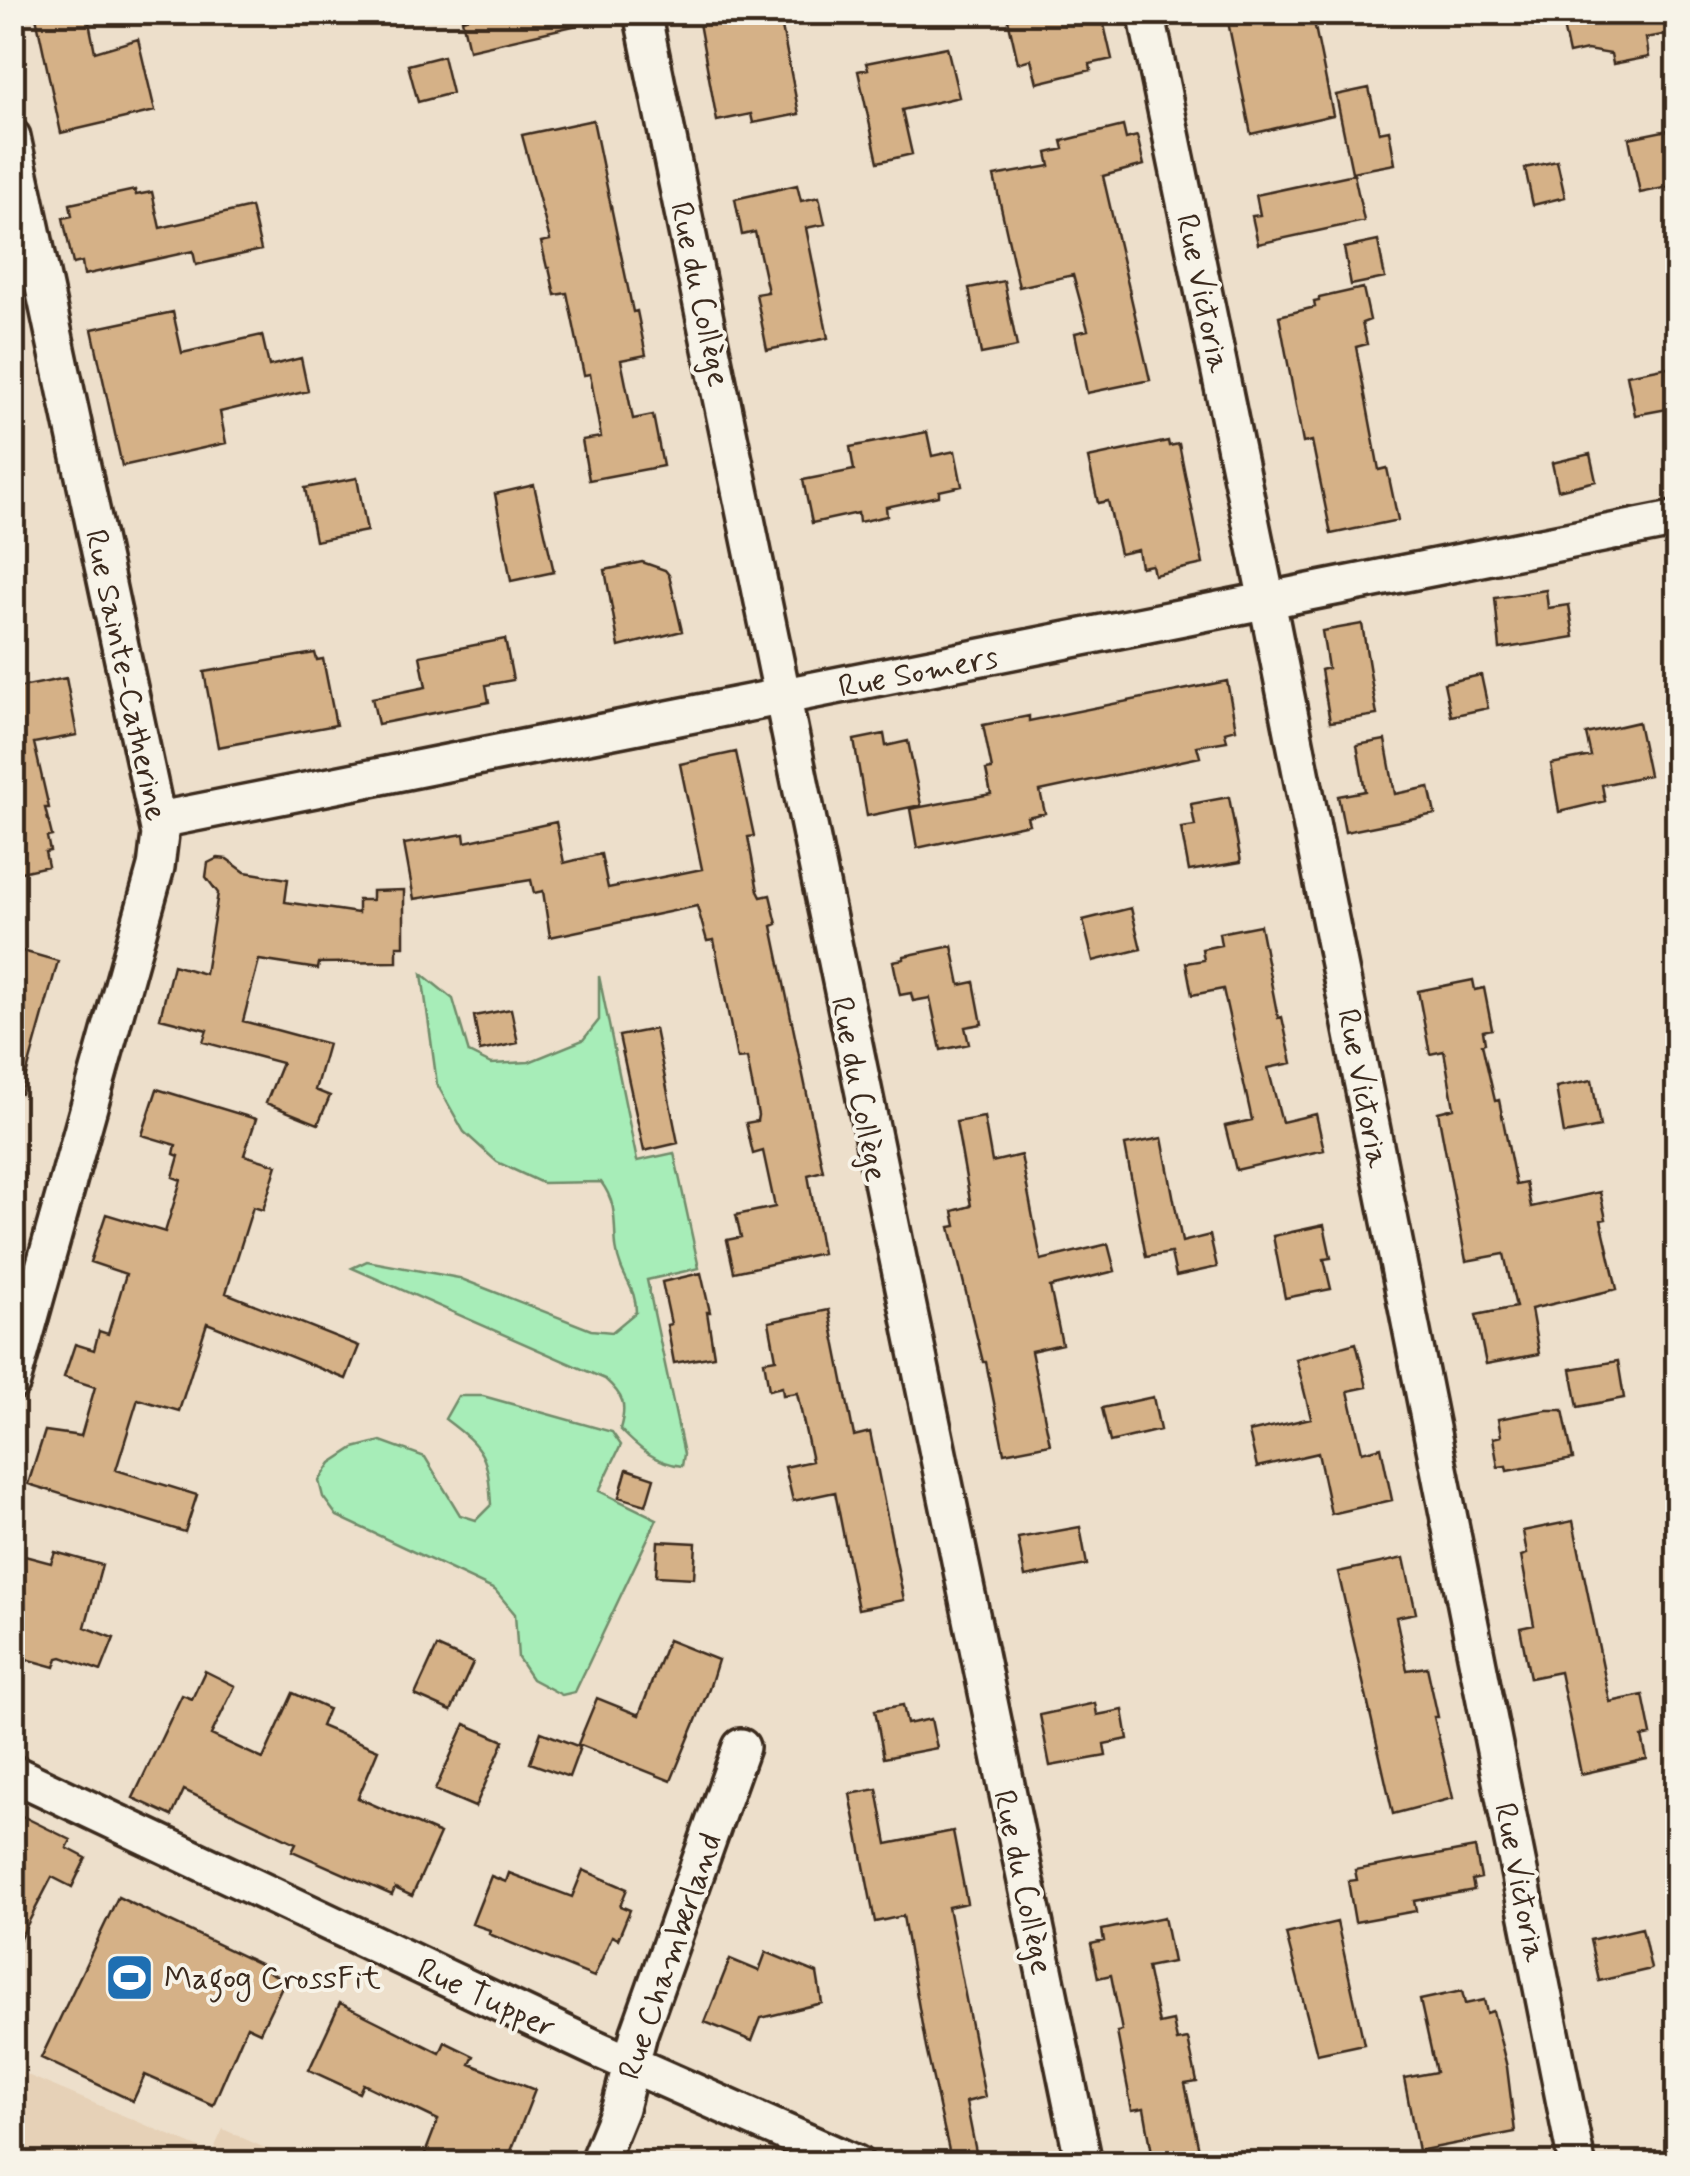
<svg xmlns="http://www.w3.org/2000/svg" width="1690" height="2176" font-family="Mynerve,sans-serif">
  <rect width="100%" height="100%" fill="#eddfcb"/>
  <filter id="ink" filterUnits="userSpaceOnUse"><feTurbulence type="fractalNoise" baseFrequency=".01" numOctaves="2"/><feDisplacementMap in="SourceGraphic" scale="20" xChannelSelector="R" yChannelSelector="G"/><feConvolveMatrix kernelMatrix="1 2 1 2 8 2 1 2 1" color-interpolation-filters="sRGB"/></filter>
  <g filter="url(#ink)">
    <!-- built -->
    <path fill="#e6d1b7" d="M13,2069L212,2153L223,2129L298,2163H13Z"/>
    <!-- green -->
    <path fill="#a7edb8" stroke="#718c6b" stroke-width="2.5" d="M422,974L453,999L469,1053L491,1064L529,1062L583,1040L599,1020V976L637,1161L674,1153L699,1268L647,1280L684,1454L682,1466C656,1463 638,1448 620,1429C627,1405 624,1396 605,1379L352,1268L367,1261L459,1278L591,1330L612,1332L636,1312C636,1292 628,1285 621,1267C609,1237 623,1211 601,1182L542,1183L497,1162L464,1132L437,1084Z
      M458,1396H483L612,1432L621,1445L599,1491L657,1519L575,1692L562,1695L532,1679L518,1658L515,1614L495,1590L337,1516L323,1497L319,1481L331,1463L354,1448L381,1441L425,1457L460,1515L476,1520L491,1505C488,1456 485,1449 445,1419Z"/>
    <!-- building -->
    <path fill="#d5b187" stroke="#3b2a1e" stroke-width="2.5" d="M35,12H87L95,52L138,39L155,111L61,133Z
      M491,12H581L582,24L469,50L462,19Z
      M697,12H779L799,114L753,123L751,114L717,121Z
      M1031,12H1101L1112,59L1090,64L1091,70L1037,83L1031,59L1018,63L1008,19Z
      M1226,12H1312L1333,115L1251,134Z
      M1603,12H1678V32L1646,38L1649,57L1613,64L1611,54L1587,50L1569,54L1563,26L1604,17Z
      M947,47L959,97L902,110L912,154L878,162L858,71L868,69L866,63Z
      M443,56L452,93L418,102L408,65Z
      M1369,88L1379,132L1389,130L1395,164L1352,172L1336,95Z
      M593,120L633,312L637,311L646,355L621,360L633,419L653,415L663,466L589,480L582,440L601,437L590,374L584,375L567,293L555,295L549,268H547L541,242L550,240L522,135Z
      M1123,126L1126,139L1137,136L1144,165L1103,176L1150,380L1087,393L1075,333L1088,330L1073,275L1019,287L994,176L1050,166L1047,153L1064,149L1062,141Z
      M1678,128V185L1640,193L1629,138Z
      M1557,161L1565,197L1533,205L1525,168Z
      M1354,174L1364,221L1258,244L1252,216L1260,215L1256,195Z
      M797,185L801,201L819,197L825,224L806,228L828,338L767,350L756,294L768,292L755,232L742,235L735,199Z
      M135,190L136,195L152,192L160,228L251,207L261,250L196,265L193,251L84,275L82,262L73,264L63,218L72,216L70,204Z
      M1378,241L1385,278L1351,285L1344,248Z
      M1004,281L1017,347L981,354L969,288Z
      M1363,288L1370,320L1362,323L1367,344L1356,347L1379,470L1387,468L1398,520L1331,534L1312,441L1303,443L1279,316L1315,307L1314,302L1319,301V298Z
      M173,312L182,353L262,335L269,366L301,358L308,391L220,412L226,443L122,466L92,329Z
      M1678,365V407L1635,415L1627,375Z
      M927,432L932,456L955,451L962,486L939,491V496L886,507L887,516L859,522L858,513L812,523L803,480L854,470L850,447Z
      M1168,441L1169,446L1179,444L1203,564L1154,575L1152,565L1141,567L1138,550L1120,554L1108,501L1098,503L1088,458Z
      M1590,454L1596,481L1558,490L1552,463Z
      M357,478L367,531L315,541L305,488Z
      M534,485L554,572L511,581L495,494Z
      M642,562L665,570L669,575L682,631L619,647L605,570Z
      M1546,590L1548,608L1569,605L1574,637L1500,649L1495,598Z
      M1362,624L1377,715L1330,722L1321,670L1328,668L1322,631Z
      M505,639L513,680L486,685L489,702L378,724L372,698L426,687L420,656Z
      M315,653L317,660L323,659L336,725L218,747L204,672Z
      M1481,675L1488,708L1451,716L1444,683Z
      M66,678L77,735L34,743L49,808H45L52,836L47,837L50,851L45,852L48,866L12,874V689Z
      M1227,681L1236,729L1225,732L1227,741L1197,746L1200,757L1040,791L1045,813L1027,817L1029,824L917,848L910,809L991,794L986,770L992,769L983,725L1029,716V721Z
      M1638,722L1649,775L1602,785L1605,801L1559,812L1551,764L1591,756L1586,734Z
      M884,734L886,746L908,741L921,805L867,816L854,740Z
      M1385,740L1395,794L1429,787L1435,814L1345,832L1338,796L1365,791L1357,745Z
      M736,752L754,836L748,837L758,891L761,897L770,895L777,924L772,926L823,1171L808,1175L822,1253L734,1272L727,1240L741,1237L736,1215L775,1207L763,1151L753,1154L746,1123L757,1121L758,1115L747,1058L737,1059L714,940L707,941L697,906L550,937L543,891L534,893L531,880L414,899L404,844L464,834L465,842L556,822L564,863L601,854L608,888L702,869L680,764Z
      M1229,797L1241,862L1189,871L1181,828L1195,826L1191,804Z
      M218,858L227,859L245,872L288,879L285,902L358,913V900H372V891L404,890V946H397V962L319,963L318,969L259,960L243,1021L328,1044L315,1090L330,1096L318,1124L266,1103L282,1063L203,1042L207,1030L160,1018L173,965L205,974L218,893L206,877L208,863Z
      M1131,908L1141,949L1093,961L1083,920Z
      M1260,925L1278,1018L1282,1017L1292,1063L1268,1068L1282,1122L1316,1114L1324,1150L1236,1170L1225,1126L1252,1120L1223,989L1192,995L1186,963L1204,960L1202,949L1221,945L1219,933Z
      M952,946L960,985L974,982L982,1024L965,1027L969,1044L941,1050L930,998L913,1001L911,993L900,995L893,961L904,959V956Z
      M12,948L58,961L21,1094L12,1093Z
      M1473,980L1475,990L1484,988L1492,1029L1483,1031L1485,1043L1482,1044L1495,1101L1499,1100L1516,1185L1526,1183L1531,1207L1600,1192L1606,1219L1601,1220L1617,1289L1531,1309L1539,1354L1486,1364L1476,1315L1516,1307L1504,1254L1466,1261L1438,1112L1454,1108L1444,1051L1430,1054L1418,991Z
      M511,1009L518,1043L480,1051L474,1016Z
      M655,1029L678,1143L644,1151L619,1036Z
      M1592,1080L1600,1127L1564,1134L1556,1087Z
      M157,1089L256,1119L244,1155L277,1165L263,1210L253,1207L226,1293L359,1346L346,1379L207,1323L179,1411L138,1399L116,1470L197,1495L185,1532L28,1484L45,1431L81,1436L95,1387L64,1377L75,1344L94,1350L99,1331L108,1334L126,1274L90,1262L106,1214L165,1232L181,1180L173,1177L179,1156L174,1154L176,1145L142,1135Z
      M984,1117L992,1162L1021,1155L1041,1260L1108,1244L1115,1271L1050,1287L1062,1344L1031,1351L1050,1444L1004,1453L986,1362H983L950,1227L956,1226L953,1211L971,1206L956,1122Z
      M1162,1138L1182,1242L1210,1235L1217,1267L1176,1276L1171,1253L1146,1257L1125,1145Z
      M1324,1225L1331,1258L1324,1259L1331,1289L1285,1298L1273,1236Z
      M701,1273L710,1312H707L714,1356L674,1363L667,1325L671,1324L662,1282Z
      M829,1310L854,1436L870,1432L904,1600L858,1609L835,1492L793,1501L785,1467L812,1461L797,1393L783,1395L782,1387L769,1390L764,1361L776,1359L769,1322Z
      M1356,1343L1367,1387L1348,1391L1362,1452L1381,1447L1392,1500L1331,1514L1318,1453L1257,1467L1249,1432L1311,1418L1296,1359Z
      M1618,1361L1624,1398L1578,1407L1571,1369Z
      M1153,1397L1160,1430L1110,1442L1102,1408Z
      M1547,1410H1563L1573,1459L1507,1471L1506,1466L1498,1467L1493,1438L1501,1436L1498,1419Z
      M627,1469L654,1478L646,1505L619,1497Z
      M1573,1521L1610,1702L1643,1695L1651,1735L1642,1737L1647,1759L1581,1774L1560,1672L1530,1678L1520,1628L1534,1625L1521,1556L1527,1554L1523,1531Z
      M1080,1527L1087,1565L1025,1577L1018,1538Z
      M658,1541L696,1543L694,1578L656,1576Z
      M55,1552L102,1565L85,1627L114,1638L101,1671L62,1657L58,1658L55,1667L12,1655V1585L21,1555L51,1563Z
      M1404,1558L1416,1613L1396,1617L1407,1670L1427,1667L1438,1717H1434L1453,1798L1393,1814L1338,1572Z
      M668,1640L718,1660L709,1689L671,1781L578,1744L597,1698L639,1715Z
      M437,1647L473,1663L451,1711L415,1695Z
      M205,1671L235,1686L211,1735L263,1759L293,1693L328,1709L321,1726L378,1750L358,1798L440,1834L412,1896L395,1888L392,1895L292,1851L296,1843L184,1790L172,1816L133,1798L182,1695L192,1699Z
      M1095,1703L1097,1715L1123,1710L1128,1739L1104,1744L1106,1756L1050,1766L1040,1715Z
      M903,1705L907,1724L931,1719L937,1748L884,1758L875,1710Z
      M465,1724L504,1741L475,1807L435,1790Z
      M541,1732L580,1747L569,1777L530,1763Z
      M877,1789L887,1844L953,1831L967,1903L948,1907L985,2097L966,2102L978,2162L952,2164L926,2048L903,1916L875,1922L850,1794Z
      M12,1811L71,1840L67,1848L86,1858L72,1887L52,1877L12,1954Z
      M1475,1848L1481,1878L1472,1880L1474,1890L1414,1901L1416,1911L1355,1922L1348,1881L1357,1880L1355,1870Z
      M583,1870L627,1889L620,1906L630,1910L618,1939L612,1936L594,1977L489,1934L490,1930L472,1924L491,1876L506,1882L509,1873L572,1897Z
      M118,1897L270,1969L269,1972L285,1980L260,2032L247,2026L213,2105L145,2075L133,2101L41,2058Z
      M1164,1917L1173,1962L1147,1967L1159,2024L1173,2021L1177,2041L1188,2039L1197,2082L1185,2084L1202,2164H1154L1144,2108L1132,2110L1117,2032L1122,2031L1111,1975L1098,1978L1091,1944L1104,1941L1102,1930Z
      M1337,1922L1364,2044L1317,2054L1286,1934Z
      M1642,1928L1651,1969L1599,1981L1590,1940Z
      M766,1952L817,1973L822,2003L761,2018L752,2041L705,2022L730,1959L759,1971Z
      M1462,1991L1465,2004L1484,2000L1487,2013L1493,2011L1507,2067L1515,2132L1418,2151L1404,2078L1436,2072L1420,2000Z
      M340,2003L440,2053L445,2042L474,2056L470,2064L535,2090L506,2164H421L438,2120L363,2084L359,2093L309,2070Z"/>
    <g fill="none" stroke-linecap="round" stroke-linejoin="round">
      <defs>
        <path id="street" d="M642,12C790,729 932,1447 1084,2164
          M1146,12L1267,601L1577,2164
          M12,137L160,834L156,867L12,1382
          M159,820L1678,519
          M12,1773L595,2048L856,2164
          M597,2164L620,2108L639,2033L741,1747"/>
      </defs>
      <!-- street casing -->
      <use href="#street" stroke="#3b2a1e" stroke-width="42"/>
      <!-- street -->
      <use href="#street" stroke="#f7f3e8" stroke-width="35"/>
    </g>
  </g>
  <!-- icons -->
  <defs>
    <symbol id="stadium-square" viewBox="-11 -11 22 22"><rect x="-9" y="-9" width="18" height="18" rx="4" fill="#1f6fb2" stroke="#f7f3e8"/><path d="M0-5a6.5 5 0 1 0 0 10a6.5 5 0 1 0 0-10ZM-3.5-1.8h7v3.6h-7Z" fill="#fff"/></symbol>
  </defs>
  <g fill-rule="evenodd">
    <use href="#stadium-square" x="102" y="1950" width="55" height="55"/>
  </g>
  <g text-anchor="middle" stroke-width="8" stroke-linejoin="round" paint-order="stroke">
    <!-- street labels -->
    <g font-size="32" fill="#3b2a1e" stroke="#f7f3e8">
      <text transform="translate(1204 293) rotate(78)" y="11">Rue Victoria</text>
      <text transform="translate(701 294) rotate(78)" y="11">Rue du Collège</text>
      <text transform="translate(918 671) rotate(-11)" y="11">Rue Somers</text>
      <text transform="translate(127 675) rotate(78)" y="11">Rue Sainte-Catherine</text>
      <text transform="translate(1364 1088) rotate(79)" y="11">Rue Victoria</text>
      <text transform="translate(860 1089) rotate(79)" y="11">Rue du Collège</text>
      <text transform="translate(1024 1882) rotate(78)" y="11">Rue du Collège</text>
      <text transform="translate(1521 1882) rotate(79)" y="11">Rue Victoria</text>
      <text transform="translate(669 1956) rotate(-71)" y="11">Rue Chamberland</text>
      <text transform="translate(487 1997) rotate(25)" y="11">Rue Tupper</text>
    </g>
    <!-- poi labels -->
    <g font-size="32" fill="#3b2a1e" stroke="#f7f3e8" text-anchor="start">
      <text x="164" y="1988">Magog CrossFit</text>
    </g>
  </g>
  <!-- margin -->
  <rect width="1690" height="2176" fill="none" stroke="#f7f3e8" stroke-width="50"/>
  <rect x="25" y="25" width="1640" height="2126" fill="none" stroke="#3b2a1e" stroke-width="4" filter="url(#ink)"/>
</svg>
